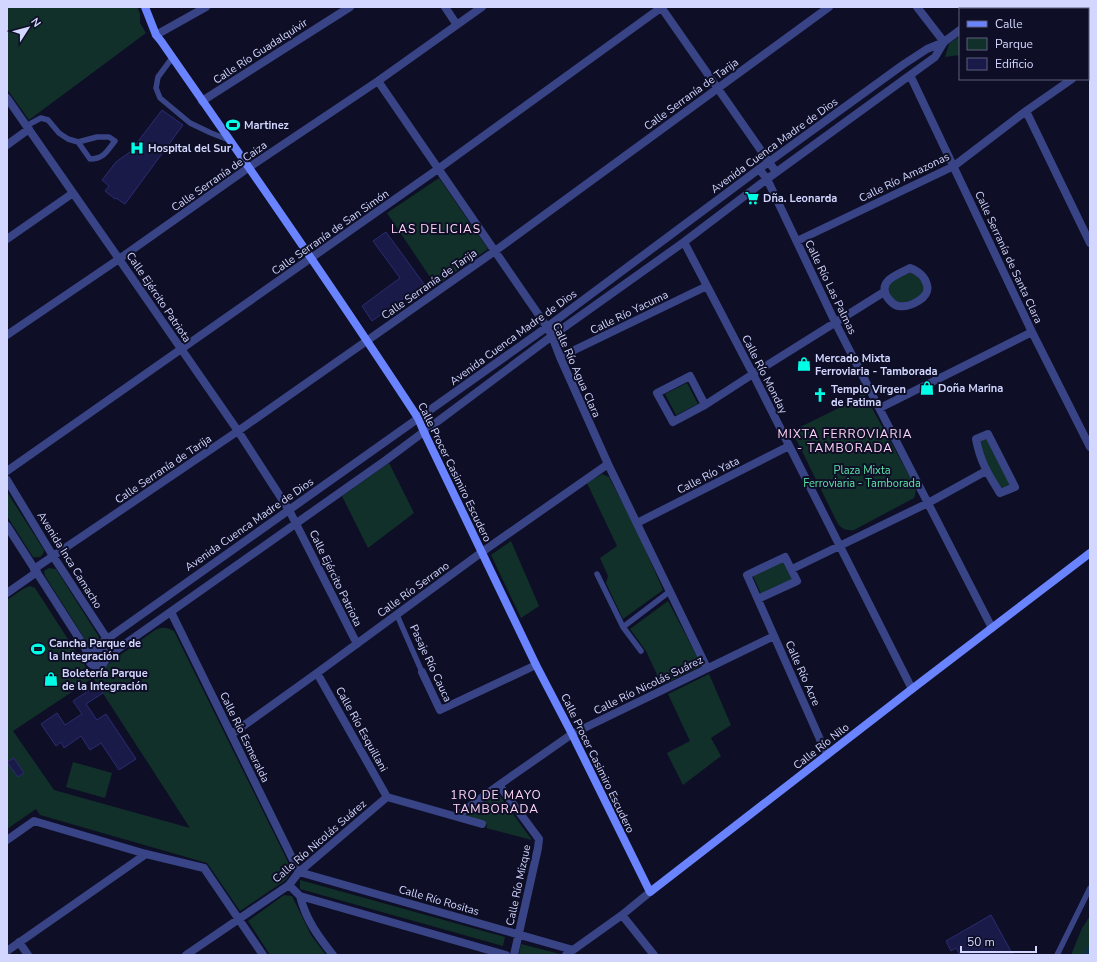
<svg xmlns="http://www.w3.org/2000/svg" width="1097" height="962" font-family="'Nunito Sans',sans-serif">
  <rect width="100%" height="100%" fill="#0e0f26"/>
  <!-- green -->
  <path fill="#113029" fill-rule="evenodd" d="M7,7H137L140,14V23L146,33L29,120L7,89Z
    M960,36V55L945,57L949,44Z
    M439,178L488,249L436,286L387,213Z
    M910,272C918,276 922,280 925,288C923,290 922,294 920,296C917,299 902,304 898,303C893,301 890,295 888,291L890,283L894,280Z
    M687,383L698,404L676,415L665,394Z
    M862,390L915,486C916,491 916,493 914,498L854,530C847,531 842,529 838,524L792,431L849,403L857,406Z
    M986,439L1010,485L1001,488C992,473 983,459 980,442Z
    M389,463L414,513L368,548L342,496Z
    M602,474L609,477L638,533L663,590L623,619L606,583L608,576L600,558L617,546L587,483Z
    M7,492L44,550C43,557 39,558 33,557L7,516Z
    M511,541L539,606L521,618L491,555Z
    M783,562L792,580L761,594L753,576Z
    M49,568L56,569L99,637L98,640C95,643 93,645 88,644L45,576L44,571Z
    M30,586L35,588L93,678L112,661L155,630C162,627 166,627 174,631L292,870L286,880L240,911L207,863L40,815L36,809L7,829V600L23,589ZM93,678L190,828L54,790L13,731Z
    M668,601L702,666L662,685L646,651L630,629Z
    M709,674L731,725L711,738L721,756L683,785L667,753L690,741L668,694Z
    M73,762L112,773L105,798L66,787Z
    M494,794L499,795L532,840L486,828L487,825L485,823L465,815Z
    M300,880L505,937L503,946L300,889Z
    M284,895L292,896L311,935L326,955H270L248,921Z
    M1090,916V955H1071L1082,928Z
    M521,944L560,954L557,955H524L519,954Z"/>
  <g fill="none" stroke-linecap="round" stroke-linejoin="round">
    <!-- canal -->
    <path stroke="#0b2d49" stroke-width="10" d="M1089,955L1090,952"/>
  </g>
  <!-- building -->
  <path fill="#1a1a48" stroke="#2c2b74" d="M162,110L183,125L125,204L116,198L115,199L105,191L109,186L102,180L116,162L130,152Z
    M386,232L424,284L372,321L362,306L400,278L373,241Z
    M97,685L103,693L86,704L97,720L106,714L136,759L119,770L101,743L90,750L81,736L64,748L61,742L56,746L41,724L57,713L65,725L82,714L73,701Z
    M14,758L24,773L18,777L7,762Z
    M991,915L1013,955H960L956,948L951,951L946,941Z"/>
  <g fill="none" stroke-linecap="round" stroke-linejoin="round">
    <!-- service -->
    <path stroke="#384486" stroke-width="5.5" d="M172,58L158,77L156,88L160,98L190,123L211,133L229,140
      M26,126L41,118L48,120L59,133L68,139L78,142L97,137H109L115,141C107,151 104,159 90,159L78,142
      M597,574L623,627L641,651
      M397,615L422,672
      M623,627L669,592
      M1057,955L1090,888"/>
    <!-- minor -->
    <path stroke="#384486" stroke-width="8" d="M445,7L457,25
      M661,7L776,172
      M917,7L944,42
      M988,9L991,7
      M156,35L206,7
      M1088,67L1090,66
      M910,75L1032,332L1090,447
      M378,81L547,327L552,336L560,357L608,464L707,668
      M7,98L119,259L238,431L289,510L357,644
      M202,101L350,7
      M1026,111L1090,243
      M7,145L29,129
      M759,169L767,179L835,322L992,628
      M7,239L73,193
      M797,241L954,166L1026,111L1072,79
      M684,242L753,374L912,689
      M910,268C918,271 925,277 927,285C931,298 909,308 898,306C893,305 890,301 887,297C877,280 899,274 910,268Z
      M7,335L119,259L248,168L378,81L482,7
      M560,357L707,286
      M690,376L705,405L673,422L657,393Z
      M705,405L753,374L884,292
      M880,408L1032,332
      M988,434L1015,487L1000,493C988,474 980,461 976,439Z
      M7,471L438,169L662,7
      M7,480L53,556L115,651
      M637,523L789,446
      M7,526L84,646L88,654
      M34,569L238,431L495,251L829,7
      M792,569L928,503L986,471
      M7,593L37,572
      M758,599L797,581L785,557L747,575L827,755
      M171,612L299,872
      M88 657a9 9 0 1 1 18 0a9 9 0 1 1-18 0Z
      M94,648L107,639L547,327L759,169L904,64L927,49L944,42L960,30
      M106,660L115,651L386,460L552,336L684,242L767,179L935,57L944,42
      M422,672L440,710L536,665
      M317,673L387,797
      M232,734L317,673L482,552L608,464
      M499,785L539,839L538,848L514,955
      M387,797L482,824
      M457,816L499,785L572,734L774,636
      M7,840L34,821L146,854L204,868L263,955
      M299,872L573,950
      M289,885L300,896L506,955
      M300,896C306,920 318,936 333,955
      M622,915L654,955
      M19,942L28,955
      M7,951L146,854
      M186,955L289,885L299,872L387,797
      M566,955L622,915L650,892"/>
    <!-- secondary -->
    <path stroke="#6a83ff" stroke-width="8" d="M145,7L156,35L161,41C248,166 335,291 418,418L424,432L536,665L572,734L650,892L912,689L1090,553"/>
  </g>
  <!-- icons -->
  <defs>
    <symbol id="stadium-bare" viewBox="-9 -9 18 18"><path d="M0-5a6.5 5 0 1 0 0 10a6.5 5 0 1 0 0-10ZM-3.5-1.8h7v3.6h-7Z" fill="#00fee7" stroke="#0e0f26" stroke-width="2.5" paint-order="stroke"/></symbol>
    <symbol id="hospital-bare" viewBox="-9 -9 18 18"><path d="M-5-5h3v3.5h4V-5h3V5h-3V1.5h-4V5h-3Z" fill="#00fee7" stroke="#0e0f26" stroke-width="2.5" paint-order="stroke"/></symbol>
    <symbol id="supermarket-bare" viewBox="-9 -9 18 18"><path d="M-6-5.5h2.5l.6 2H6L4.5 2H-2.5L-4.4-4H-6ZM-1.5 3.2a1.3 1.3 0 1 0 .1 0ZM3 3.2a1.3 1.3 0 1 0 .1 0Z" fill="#00fee7" stroke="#0e0f26" stroke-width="2.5" paint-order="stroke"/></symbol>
    <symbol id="shop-bare" viewBox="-9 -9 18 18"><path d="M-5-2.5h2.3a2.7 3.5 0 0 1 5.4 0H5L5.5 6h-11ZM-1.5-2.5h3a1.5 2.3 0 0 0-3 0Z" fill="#00fee7" stroke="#0e0f26" stroke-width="2.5" paint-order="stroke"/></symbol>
    <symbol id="church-bare" viewBox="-9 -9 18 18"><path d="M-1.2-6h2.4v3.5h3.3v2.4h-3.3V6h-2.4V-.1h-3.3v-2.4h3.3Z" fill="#00fee7" stroke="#0e0f26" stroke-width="2.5" paint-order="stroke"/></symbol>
  </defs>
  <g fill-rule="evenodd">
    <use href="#stadium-bare" x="223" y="115" width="20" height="20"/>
    <use href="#hospital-bare" x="127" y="138" width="20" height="20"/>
    <use href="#supermarket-bare" x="742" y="188" width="20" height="20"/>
    <use href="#shop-bare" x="794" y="354" width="20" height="20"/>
    <use href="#shop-bare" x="917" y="378" width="20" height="20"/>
    <use href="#church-bare" x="810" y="385" width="20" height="20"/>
    <use href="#stadium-bare" x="28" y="639" width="20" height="20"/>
    <use href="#shop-bare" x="41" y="669" width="20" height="20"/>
  </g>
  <g text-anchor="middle" stroke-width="4" stroke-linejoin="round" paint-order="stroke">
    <!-- street labels -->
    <g font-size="11" fill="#d3d7ff" stroke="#0e0f26">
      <text transform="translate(260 51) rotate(-33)" y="4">Calle Río Guadalquivir</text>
      <text transform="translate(691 94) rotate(-36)" y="4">Calle Serranía de Tarija</text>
      <text transform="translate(774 145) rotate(-36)" y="4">Avenida Cuenca Madre de Dios</text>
      <text transform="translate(219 176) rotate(-35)" y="4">Calle Serranía de Caiza</text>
      <text transform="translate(904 177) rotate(-26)" y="4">Calle Río Amazonas</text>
      <text transform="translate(330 232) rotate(-35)" y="4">Calle Serranía de San Simón</text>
      <text transform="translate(1009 257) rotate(65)" y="4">Calle Serranía de Santa Clara</text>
      <text transform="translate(429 284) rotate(-35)" y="4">Calle Serranía de Tarija</text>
      <text transform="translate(831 287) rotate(64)" y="4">Calle Río Las Palmas</text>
      <text transform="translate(159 297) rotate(56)" y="4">Calle Ejército Patriota</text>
      <text transform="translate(629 312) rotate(-26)" y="4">Calle Río Yacuma</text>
      <text transform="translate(513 337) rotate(-36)" y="4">Avenida Cuenca Madre de Dios</text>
      <text transform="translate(577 370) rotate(66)" y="4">Calle Río Agua Clara</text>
      <text transform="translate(765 374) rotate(63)" y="4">Calle Río Monday</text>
      <text transform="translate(163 469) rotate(-34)" y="4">Calle Serranía de Tarija</text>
      <text transform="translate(455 472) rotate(64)" y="4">Calle Procer Casimiro Escudero</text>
      <text transform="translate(708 475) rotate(-27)" y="4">Calle Río Yata</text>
      <text transform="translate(249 524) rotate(-35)" y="4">Avenida Cuenca Madre de Dios</text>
      <text transform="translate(70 560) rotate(58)" y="4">Avenida Inca Camacho</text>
      <text transform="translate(336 578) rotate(64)" y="4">Calle Ejército Patriota</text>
      <text transform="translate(413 589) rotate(-36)" y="4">Calle Río Serrano</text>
      <text transform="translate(431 663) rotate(65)" y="4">Pasaje Río Cauca</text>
      <text transform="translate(803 673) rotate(66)" y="4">Calle Río Acre</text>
      <text transform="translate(648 685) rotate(-26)" y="4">Calle Río Nicolás Suárez</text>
      <text transform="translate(362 729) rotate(61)" y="4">Calle Río Esquillani</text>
      <text transform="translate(245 737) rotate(64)" y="4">Calle Río Esmeralda</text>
      <text transform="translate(821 746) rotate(-38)" y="4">Calle Río Nilo</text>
      <text transform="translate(598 763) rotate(64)" y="4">Calle Procer Casimiro Escudero</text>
      <text transform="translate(319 841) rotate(-41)" y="4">Calle Río Nicolás Suárez</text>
      <text transform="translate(518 885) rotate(-78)" y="4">Calle Río Mizque</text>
      <text transform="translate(439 900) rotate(16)" y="4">Calle Río Rositas</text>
    </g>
    <!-- poi labels -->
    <g font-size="11" font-weight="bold" fill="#d3d7ff" stroke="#0e0f26" text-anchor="start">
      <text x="244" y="129">Martinez</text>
      <text x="148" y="152">Hospital del Sur</text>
      <text x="763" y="202">Dña. Leonarda</text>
      <text x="815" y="362">Mercado Mixta<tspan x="815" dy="13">Ferroviaria - Tamborada</tspan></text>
      <text x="938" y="392">Doña Marina</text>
      <text x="831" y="393">Templo Virgen<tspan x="831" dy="13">de Fatima</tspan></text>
      <text x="49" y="647">Cancha Parque de<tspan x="49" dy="13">la Integración</tspan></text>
      <text x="62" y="677">Boletería Parque<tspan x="62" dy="13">de la Integración</tspan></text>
    </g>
    <!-- park labels -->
    <g font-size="11" fill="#5be3a7" stroke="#0e0f26">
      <text x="862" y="474">Plaza Mixta<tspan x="862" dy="13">Ferroviaria - Tamborada</tspan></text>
    </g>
    <!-- neighbourhood labels -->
    <g font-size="12" letter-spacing="1" fill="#ffd5f8" stroke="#0e0f26">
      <text x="436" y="233">LAS DELICIAS</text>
      <text x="845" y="438">MIXTA FERROVIARIA<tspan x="845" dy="14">- TAMBORADA</tspan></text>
      <text x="496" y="799">1RO DE MAYO<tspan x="496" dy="14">TAMBORADA</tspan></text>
    </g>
  </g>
  <!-- border -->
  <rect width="1097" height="962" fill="none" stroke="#d3d7ff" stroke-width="16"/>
  <!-- legend -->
  <rect x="959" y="8" width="130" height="72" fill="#0e0f26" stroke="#5d5f7d"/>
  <rect x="967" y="21" width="20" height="6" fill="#6a83ff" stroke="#5d5f7d"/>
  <text x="995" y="28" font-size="12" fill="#d3d7ff">Calle</text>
  <rect x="967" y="38" width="20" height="12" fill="#113029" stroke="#5d5f7d"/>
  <text x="995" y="48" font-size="12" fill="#d3d7ff">Parque</text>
  <rect x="967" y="58" width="20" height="12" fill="#1a1a48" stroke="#5d5f7d"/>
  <text x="995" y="68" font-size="12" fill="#d3d7ff">Edificio</text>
  <!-- north arrow -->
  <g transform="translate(28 28) rotate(54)" stroke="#0e0f26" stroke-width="3" paint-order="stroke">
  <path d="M0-3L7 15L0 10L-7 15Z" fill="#d3d7ff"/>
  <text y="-6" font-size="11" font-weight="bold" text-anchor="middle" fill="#d3d7ff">N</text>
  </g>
  <!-- scale -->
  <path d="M961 946v6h75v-6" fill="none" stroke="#d3d7ff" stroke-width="2"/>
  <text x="967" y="946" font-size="12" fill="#d3d7ff" stroke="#0e0f26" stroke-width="3" paint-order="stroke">50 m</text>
</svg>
